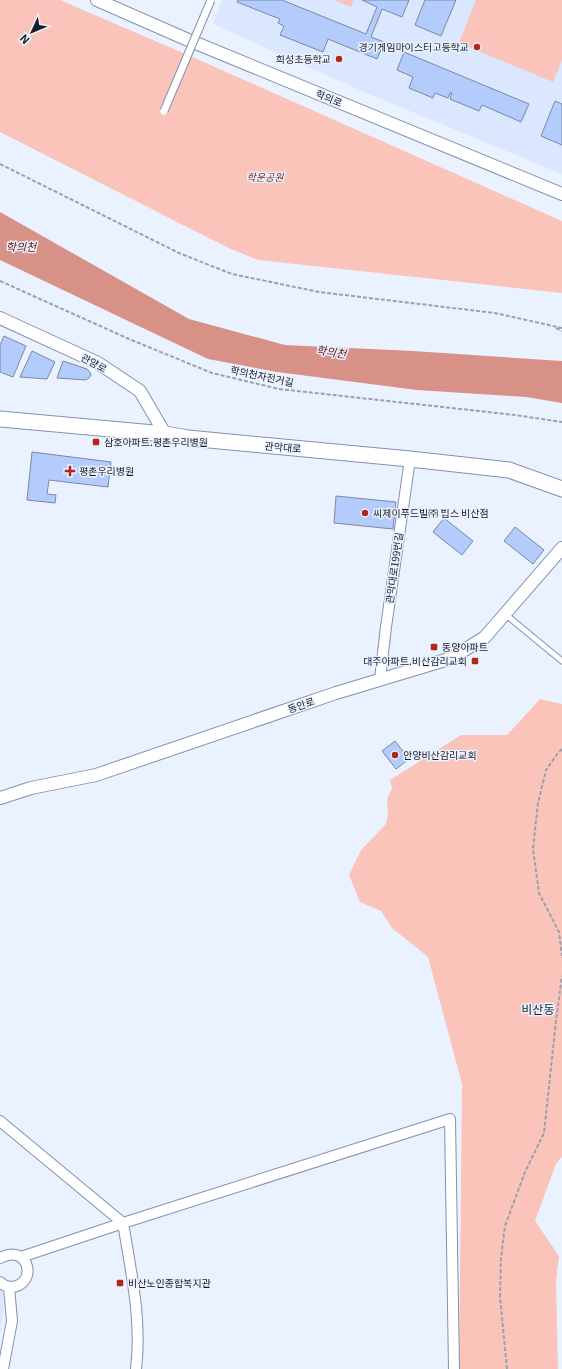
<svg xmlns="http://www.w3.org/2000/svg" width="562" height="1369" font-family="Georgia,'Noto Sans KR',serif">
  <rect width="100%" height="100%" fill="#ebf2ff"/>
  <!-- built -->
  <path fill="#dbe7fe" d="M222,0H562V174L371,95L213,24Z
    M0,1289L3,1291L4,1310L0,1334Z"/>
  <!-- green -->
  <path fill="#fac4bb" d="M0,0H60L197,59L562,221V293L258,260L231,249L183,225L0,132Z
    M334,0H354L351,7Z
    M476,0H562V60L553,82L459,43Z
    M540,699L562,704V1157L556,1164L535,1221L559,1256L556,1281L558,1369H459L462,1084L428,957L392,928L381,911L360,902L349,875L361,850L386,824L388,814L387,799L392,788L390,780L461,735H507Z"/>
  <!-- water -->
  <path fill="#d89186" d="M0,212L189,319L285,345L413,351L562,361V403L526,397L417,390L277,372L208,359L0,260Z"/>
  <!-- building -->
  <path fill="#b4ccfb" stroke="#7988a5" d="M238,0H282L366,34L377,7L362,0H409L402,17L382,9L371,37L384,42L377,59L328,39L323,52L280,35L284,26L278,23L280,19L237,2Z
    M425,0H456L441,36L415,25Z
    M404,52L529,104L521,122L482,105L479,111L450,99L452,93H450L448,98L435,93L433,98L409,88L413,77L397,70Z
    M555,101L562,104V145L541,136Z
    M4,336L26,346L13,377L0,372V345Z
    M32,351L55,362L47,379L20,377Z
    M63,361L87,369L90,372L91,375L89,378L86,380L57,378Z
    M32,452L111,462L108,487L49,480L47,494L56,495L55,503L27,500Z
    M336,496L396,502L393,529L334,523Z
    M444,518L473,541L462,555L433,532Z
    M515,527L544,550L533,564L504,541Z
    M395,741L409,759L396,769L382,751Z"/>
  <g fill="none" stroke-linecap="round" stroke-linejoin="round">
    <defs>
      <path id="service" d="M505,614L562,661"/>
      <path id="minor" d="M380,679L386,627L410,459
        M0,1121L123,1223
        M21,1257L123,1223
        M0,1258C30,1242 38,1286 11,1287C7,1287 3,1285 0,1282
        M3,1369L12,1321L9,1287
        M136,1369C142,1320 131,1272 123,1223L450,1119L454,1369"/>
      <path id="tertiary" d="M97,0L186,39L562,194
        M0,318L98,363L140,391L165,434
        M0,798L31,788L96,775L336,693L452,658L485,637L562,548"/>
      <path id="primary" d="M0,419L165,434L188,438L410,459L509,470L562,489"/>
    </defs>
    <!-- service casing -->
    <use href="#service" stroke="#8291ae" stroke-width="7"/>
    <!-- minor casing -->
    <use href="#minor" stroke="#8291ae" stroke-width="12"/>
    <!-- tertiary casing -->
    <use href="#tertiary" stroke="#8291ae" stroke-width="14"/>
    <!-- primary casing -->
    <use href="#primary" stroke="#8291ae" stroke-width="17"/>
    <!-- path -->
    <path stroke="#9aa1ad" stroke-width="2" stroke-dasharray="4 2" stroke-linecap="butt" d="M0,164L179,253L232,274L319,292L495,313L562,328
      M0,281L129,339L212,373L279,389L515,415L562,422
      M556,328L562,331
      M562,749L558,753L546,770L538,803L533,849L539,893L559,932L562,956
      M507,1369L500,1297L501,1258L505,1226L525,1172L544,1133L556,1021L562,976"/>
    <!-- service -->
    <use href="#service" stroke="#fff" stroke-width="5"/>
    <!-- minor -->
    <use href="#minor" stroke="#fff" stroke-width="10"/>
    <!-- tertiary -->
    <use href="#tertiary" stroke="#fff" stroke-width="12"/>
    <!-- primary -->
    <use href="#primary" stroke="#fff" stroke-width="15"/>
    <defs>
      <path id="pedestrian-bridge" d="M164,111L211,0"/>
    </defs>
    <!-- pedestrian-bridge casing -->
    <use href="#pedestrian-bridge" stroke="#8291ae" stroke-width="9" stroke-linecap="butt"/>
    <!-- pedestrian-bridge -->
    <use href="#pedestrian-bridge" stroke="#fff" stroke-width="7"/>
  </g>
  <!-- markers -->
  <g fill="#b4251c" stroke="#ebf2ff" stroke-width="1.5">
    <circle cx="477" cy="47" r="4"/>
    <circle cx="339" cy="59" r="4"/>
    <rect x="92" y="438" width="8" height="8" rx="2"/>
    <path d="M68 465h4v4h4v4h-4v4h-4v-4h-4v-4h4z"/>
    <circle cx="365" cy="513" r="4"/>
    <rect x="430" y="643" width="8" height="8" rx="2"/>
    <rect x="471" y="657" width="8" height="8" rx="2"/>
    <circle cx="395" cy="755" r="4"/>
    <rect x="116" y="1279" width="8" height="8" rx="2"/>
  </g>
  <g text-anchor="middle" stroke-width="3" stroke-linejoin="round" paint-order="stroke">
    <!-- poi labels -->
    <g font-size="10" fill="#171d28" stroke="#ebf2ff" text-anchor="start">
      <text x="469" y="51" text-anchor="end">경기게임마이스터고등학교</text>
      <text x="331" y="63" text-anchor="end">희성초등학교</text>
      <text x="104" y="446">삼호아파트.평촌우리병원</text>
      <text x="79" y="475">평촌우리병원</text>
      <text x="373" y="517">씨제이푸드빌㈜ 빕스 비산점</text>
      <text x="442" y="651">동양아파트</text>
      <text x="467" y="665" text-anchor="end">대주아파트.비산감리교회</text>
      <text x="403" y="759">안양비산감리교회</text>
      <text x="128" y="1287">비산노인종합복지관</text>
    </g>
    <!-- street labels -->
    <g font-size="10" fill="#171d28" stroke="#ebf2ff">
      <text transform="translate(329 98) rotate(22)" y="4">학의로</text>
      <text transform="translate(94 363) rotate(28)" y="4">관양로</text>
      <text transform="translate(262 376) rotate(12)" y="4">학의천자전거길</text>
      <text transform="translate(283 447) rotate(5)" y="4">관악대로</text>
      <text transform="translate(394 568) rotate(-82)" y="4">관악대로199번길</text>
      <text transform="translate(301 705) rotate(-19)" y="4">동안로</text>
    </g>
    <!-- park labels -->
    <g font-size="10" font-style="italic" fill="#742119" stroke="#ebf2ff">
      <text x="265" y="181">학운공원</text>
    </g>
    <!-- water labels -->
    <g font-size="11" font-style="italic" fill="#600a07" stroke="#ebf2ff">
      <text x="21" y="251">학의천</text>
      <text transform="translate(331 352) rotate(8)" y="4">학의천</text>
    </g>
    <!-- quarter labels -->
    <g font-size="12" fill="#171d28" stroke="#ebf2ff">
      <text x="538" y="1014">비산동</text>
    </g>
  </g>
  <!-- north arrow -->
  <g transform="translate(32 32) rotate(226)" stroke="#ebf2ff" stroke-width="3" paint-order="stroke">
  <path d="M0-3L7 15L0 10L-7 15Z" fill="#171d28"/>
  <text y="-6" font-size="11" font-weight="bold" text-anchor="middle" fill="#171d28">N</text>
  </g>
</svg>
